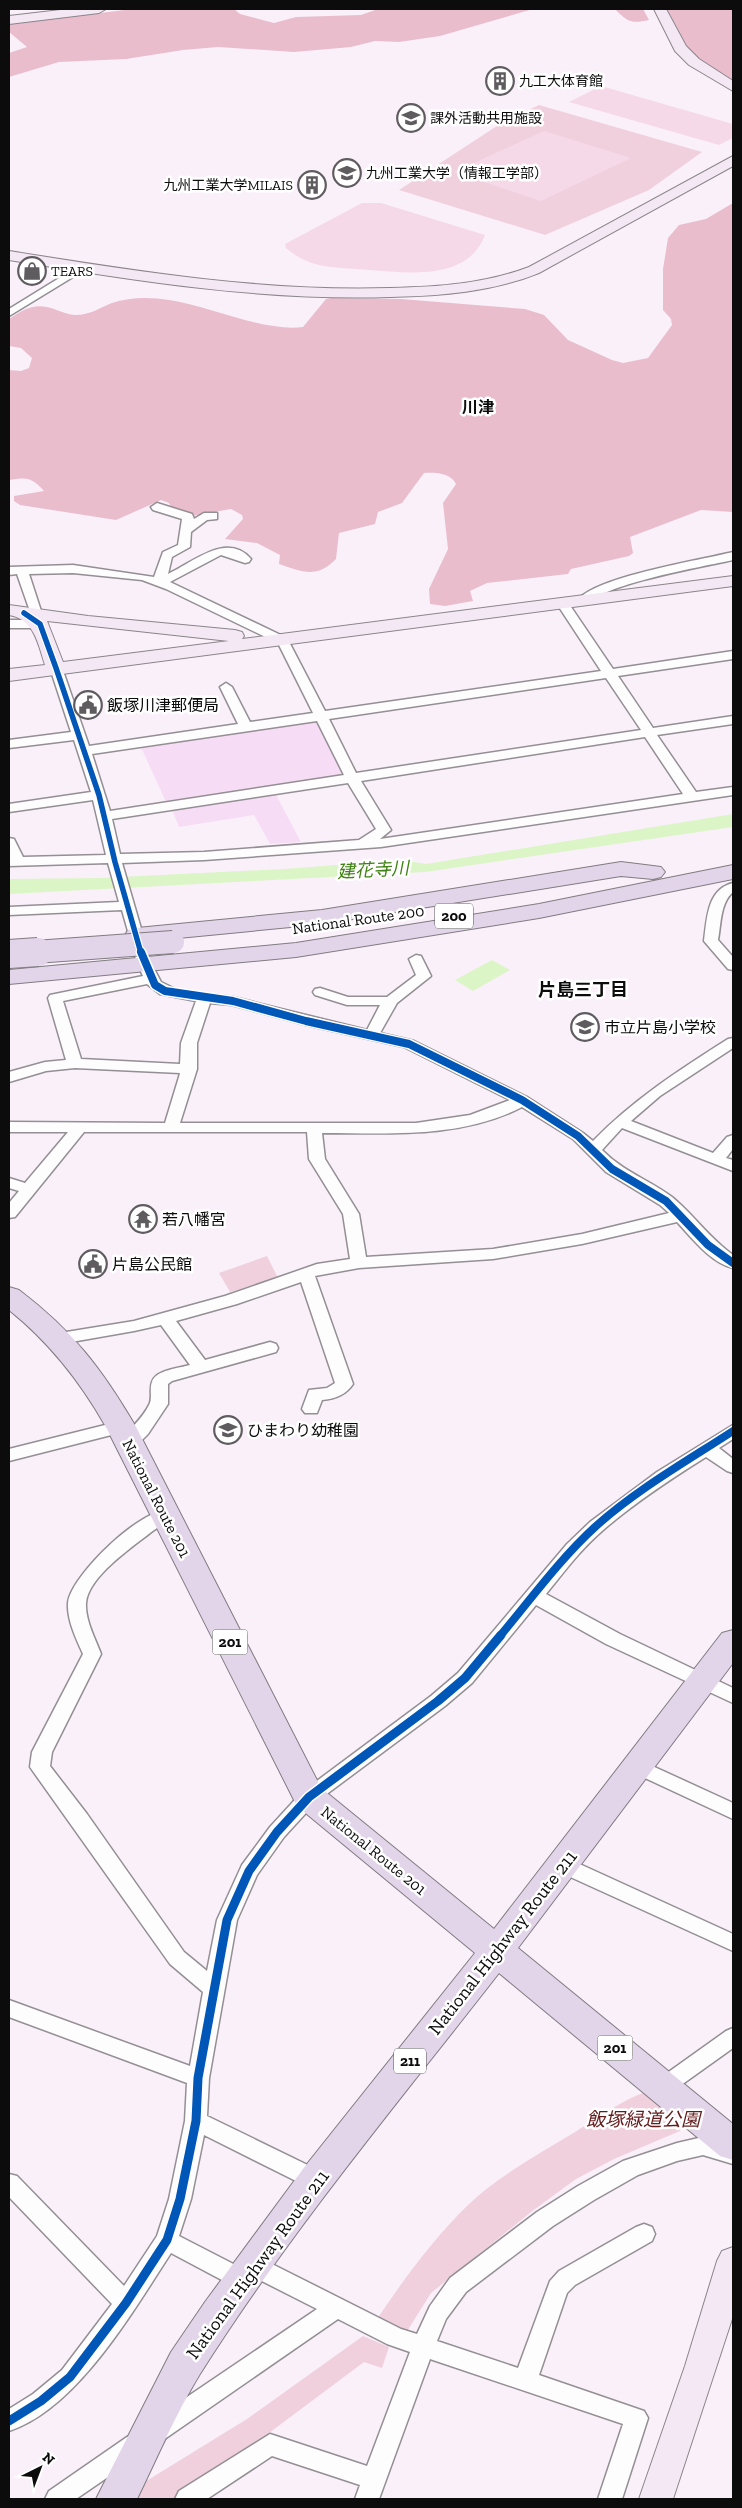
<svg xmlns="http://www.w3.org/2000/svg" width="742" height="2508" font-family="'Zilla Slab','Noto Sans JP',serif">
  <rect width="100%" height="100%" fill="#faf0fa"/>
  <!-- farmland -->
  <path fill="#f7dcf5" d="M309,720L318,722L345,775L342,777L166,802L140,745Z
    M275,793L301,842L270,844L254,815L179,827L171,807Z"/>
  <!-- green -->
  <path fill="#f1d0dd" d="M539,105L702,152L649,190L545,235L399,190L503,122Z
    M267,1256L278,1278L230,1292L219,1273Z
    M648,2091L684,2122L680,2131L614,2159L576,2179L531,2212L431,2293L406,2333L377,2319C404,2279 433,2239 468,2205C498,2176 539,2154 575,2132C599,2117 622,2100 648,2091Z
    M363,2336L389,2347L382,2368L364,2362L265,2436L172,2499H136L143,2483L247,2419Z"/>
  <!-- forest -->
  <path fill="#e9bdcc" d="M133,9H234L240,14L274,23L296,17L361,15L378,9H533L440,36L399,42L375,41L351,47L294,52L218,47L183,50L126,59L59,62L9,77V53L27,47L9,32V24Z
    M615,9H643L649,20C632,24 627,22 615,9Z
    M667,9H733V80L709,66L689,50Z
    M733,203V512L701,510L630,537L633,553L629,556L571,569L568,574L487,583L470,591L473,601L445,606L430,604L429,589L448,549L443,503L456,484C451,473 435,472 424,473L402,503L378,512L375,524L339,533L336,559C317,579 302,572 279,564L280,555L257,543L225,539L243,519L242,515L231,509L192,516L172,509L169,503L161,500L116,520L20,505L14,501V496L44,491C32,477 26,477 9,480V370L21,371L29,368L32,358L21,348L9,346V319C21,311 32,304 47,307C57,309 66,315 76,315C90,315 99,308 112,303C129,297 151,297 169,300C210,306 263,332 303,327L326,299L331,298L401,299L525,309L544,315L568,340L612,360L623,363L648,358L672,325L671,319L663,310V269L668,238L679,225L706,219Z"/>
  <!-- pitch -->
  <path fill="#f5d9e8" d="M601,86L733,124V138L719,145L569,102Z
    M544,131L631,158L541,201L454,172Z
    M362,203H381L485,235C468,281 408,273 369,270C337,267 311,270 286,248L285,244Z"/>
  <!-- water -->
  <path fill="#dcf5c6" d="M733,814V827L425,872L9,894V879L100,878L284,869L402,860L426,864Z
    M492,960L510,970L473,991L455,980Z"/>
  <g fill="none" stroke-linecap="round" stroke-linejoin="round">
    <defs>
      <path id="street" d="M82,264L86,265V269L9,316V309Z
        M157,503L192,514L194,519L204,513H217V519L207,520L191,532L190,547L172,557L168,574C192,563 227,531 251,559L249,562L245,563L221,555L170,582L287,638L325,711L601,671L557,604L563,600L567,601L613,669L733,651V659L618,676L653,728L733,716V724L657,735L696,792L733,787V795L381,847L204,860L122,863L151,963L161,982L177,990L233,997L367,1030L380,1005H347L315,995L313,992L315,989L320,988L348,997H387L416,975L409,959L416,955L421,956L431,976L397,1003L380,1033L414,1041L527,1097L583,1133L593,1141C633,1100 679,1070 728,1039L733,1038V1048L660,1096L631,1121L713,1153L727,1137L733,1135V1149L726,1158L733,1160V1171L622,1128L602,1150C625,1173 648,1179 672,1197C694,1215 709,1238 733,1255V1268C711,1263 692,1238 677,1222L582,1244L493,1259L359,1268L315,1276L353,1384C346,1395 334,1399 322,1400L317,1413H305L302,1409L309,1390L327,1388L335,1383L301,1282L237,1304L176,1321L205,1360L270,1342L276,1344L278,1348L276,1352L172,1381L168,1384V1404L148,1434L135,1447H123L120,1443C128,1429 142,1420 149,1405C153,1398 149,1389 152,1382C155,1370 180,1368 190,1365L161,1325L134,1331L60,1344L54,1342L52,1338L54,1334L134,1321L225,1296L317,1264L350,1259L343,1214L309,1159L307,1132H84L15,1217L9,1218V1203L19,1191L9,1188V1178L25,1183L68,1132H9V1122L165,1123L179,1077L180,1073L75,1068L46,1071L9,1082V1072L45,1062L66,1060L48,998L50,995L143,976L137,963L122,910L9,915V907L119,902L108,863L9,866V838L14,839L23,857L106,855L93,800L9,812V804L91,792L74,740L9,748V740L71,732L50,668L56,664L62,668L89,746L238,724L220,687L226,683L232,687L250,722L313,713L278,643L166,589L142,580L73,573L29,574L42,614L36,618L32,617L17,574L9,575V567L73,565L154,577L163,552L178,545L182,519L153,510L151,507ZM606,678L641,730L356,773L329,719ZM317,721L344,775L110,811L92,754ZM645,737L683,794L380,839L391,830L361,781ZM348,783L376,829L359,840L204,852L120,854L112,819ZM147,984L160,994L196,1001L181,1043L180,1064L81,1059L63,1001ZM210,1003L232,1005L306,1025L404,1047L510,1100L470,1115L416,1123H180L197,1069V1043ZM522,1107L573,1139L606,1172L660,1205L669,1213L582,1234L493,1249L366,1257L359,1214L325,1159L322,1133C388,1133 461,1139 522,1107Z
        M733,552V560C701,567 608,583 587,604H579L577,601C594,577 701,560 733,552Z
        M9,620H40L46,624L40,628H9Z
        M733,883V892C720,903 721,925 718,940L733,957V970L728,969L704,941C707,919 707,889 733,883Z
        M121,1421L127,1423L130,1427L127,1431L9,1461V1449Z
        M733,1425V1439L719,1448L733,1459V1473L727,1471L706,1457C671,1479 634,1503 602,1531C581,1549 564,1572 546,1594L620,1634L733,1688V1703L606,1644L536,1605L472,1683L445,1706L316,1802L284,1837L257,1875L237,1920L209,2078L207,2116L324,2173L327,2180L324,2187L316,2189L308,2187L204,2135L191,2199L179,2236L245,2270L243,2266L246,2259L254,2256L262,2259L401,2329L417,2334L430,2306L450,2278L537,2212L578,2186L623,2161L677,2143L703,2137L733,2146V2164L703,2155L677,2161L638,2175L594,2200L553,2226L466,2292L446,2319L437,2341L518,2368L550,2281L559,2271L636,2227L644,2224L652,2227L655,2234L652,2241L575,2285L567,2293L539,2375L644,2411L648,2418L622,2499H598L623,2424L430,2359L379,2499H355L360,2485L272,2456L207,2499H175L179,2491L270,2434L367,2466L410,2352L387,2344L338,2319L166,2438L158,2441L150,2438L146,2430L150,2422L317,2309L252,2276L254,2280L251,2287L243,2290L235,2287L171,2253C133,2311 77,2409 9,2431V2409L33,2394L62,2370L112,2304L9,2197V2174L17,2176L124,2286L157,2236L169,2199L185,2121L187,2083L9,2017V2000L190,2066L203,1992L170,1964L30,1767L32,1752L83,1654C76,1638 67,1620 68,1603C70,1576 146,1503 171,1511L174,1515C170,1522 157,1527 150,1533C131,1548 88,1577 86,1603C85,1620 95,1638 101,1654L52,1752L50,1766L87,1814L184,1952L207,1971L217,1920L242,1865L270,1827L302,1792L431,1696L458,1673L567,1544L590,1522L657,1472Z
        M637,1759L733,1803V1819L630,1771L627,1766L630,1761Z
        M562,1856L733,1934V1951L555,1870L552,1864L555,1858Z
        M733,2028V2048L670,2093L663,2096L656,2093L652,2087L656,2081L726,2031Z
        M135,2434L143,2437L147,2445L143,2453L76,2499H45L49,2491L127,2437Z"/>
      <path id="secondary" d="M69,9H106L99,13L9,24V16Z
        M654,9H666L686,46L699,59L733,81V91L689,65L675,51Z
        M733,156V166L539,273C492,292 441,296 390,297C262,301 135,281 9,260V251C135,271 262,292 390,288C437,287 484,284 529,267Z
        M733,576V586L9,681V669L45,665C38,643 34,619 9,615V605L88,616L235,630L242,632L244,636L242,639ZM47,621L229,641L63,662Z
        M733,2247V2316L673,2499H639L685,2366L717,2261L722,2251Z"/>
      <path id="highway" d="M621,862L661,867L665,872L661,877L653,879L621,876L322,924L137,942L128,940L125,935L128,930L137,928L322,910Z
        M733,865V879L539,918L296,957L9,984V970L296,943L539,904Z
        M9,1287L19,1290C73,1331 102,1369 136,1427L321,1788L494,1929L722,1633L733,1630V1663L518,1948L733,2124V2160L720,2156L499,1973C397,2104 289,2233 200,2374C176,2413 157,2458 137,2499H96L171,2352L205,2302L303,2169L475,1953L297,1806L106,1427C80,1381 50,1343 9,1310Z"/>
    </defs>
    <!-- street casing -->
    <use href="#street" stroke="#938f93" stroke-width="3"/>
    <!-- secondary casing -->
    <use href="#secondary" stroke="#8a858a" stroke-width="2"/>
    <!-- highway casing -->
    <use href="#highway" stroke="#807c80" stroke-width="2"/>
    <!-- street -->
    <use href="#street" fill="#fefdfe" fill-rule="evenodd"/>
    <!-- secondary -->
    <use href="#secondary" fill="#f4e8f4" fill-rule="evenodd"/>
    <!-- highway -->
    <use href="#highway" fill="#e2d4e9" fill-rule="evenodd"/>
    <defs>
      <path id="highway-bridge-far1" d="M21,953L173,942"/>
      <path id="highway-bridge" d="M9,954L38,952"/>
    </defs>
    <!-- highway-bridge-far1 casing -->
    <use href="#highway-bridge-far1" stroke="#807c80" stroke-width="24" stroke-linecap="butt"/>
    <!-- highway-bridge casing -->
    <use href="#highway-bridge" stroke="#807c80" stroke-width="30" stroke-linecap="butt"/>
    <!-- highway-bridge-far1 -->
    <use href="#highway-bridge-far1" stroke="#e2d4e9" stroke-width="22"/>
    <!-- highway-bridge -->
    <use href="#highway-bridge" stroke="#e2d4e9" stroke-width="28"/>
    <defs>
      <path id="cycleway-far2" d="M24,613L40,624L56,668L99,795L115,862L141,953"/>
      <path id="cycleway-far1" d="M141,952L155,985L165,991L233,1001L306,1021L409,1044L522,1100L578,1136L612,1169L666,1201L708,1245L733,1263
        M500,1636C531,1599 560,1559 595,1527C636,1490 687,1461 733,1431"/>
      <path id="cycleway" d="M9,2421L41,2401L70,2377L126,2303L167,2240L180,2199L196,2121L198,2078L227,1920L249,1871L277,1832L309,1797L438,1701L465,1678L501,1635"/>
    </defs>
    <!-- cycleway-far2 casing -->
    <use href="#cycleway-far2" stroke="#fff" stroke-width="8"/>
    <!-- cycleway-far1 casing -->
    <use href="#cycleway-far1" stroke="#fff" stroke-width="11"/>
    <!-- cycleway casing -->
    <use href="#cycleway" stroke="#fff" stroke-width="12"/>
    <!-- cycleway-far2 -->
    <use href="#cycleway-far2" stroke="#0057b8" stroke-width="5.5"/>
    <!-- cycleway-far1 -->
    <use href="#cycleway-far1" stroke="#0057b8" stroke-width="8"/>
    <!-- cycleway -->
    <use href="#cycleway" stroke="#0057b8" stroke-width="9"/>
  </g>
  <!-- icons -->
  <defs>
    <symbol id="building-ring" viewBox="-11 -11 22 22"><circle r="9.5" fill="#fff" stroke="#5f5c5f" stroke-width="1.5"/><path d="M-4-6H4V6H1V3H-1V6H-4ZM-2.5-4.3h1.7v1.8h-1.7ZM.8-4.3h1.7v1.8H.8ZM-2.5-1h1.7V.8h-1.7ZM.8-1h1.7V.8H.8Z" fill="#5f5c5f"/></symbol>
    <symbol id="university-ring" viewBox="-11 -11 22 22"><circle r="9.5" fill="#fff" stroke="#5f5c5f" stroke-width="1.5"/><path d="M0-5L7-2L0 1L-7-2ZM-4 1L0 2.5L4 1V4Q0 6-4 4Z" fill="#5f5c5f"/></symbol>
    <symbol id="shop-ring" viewBox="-11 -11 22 22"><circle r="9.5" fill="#fff" stroke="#5f5c5f" stroke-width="1.5"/><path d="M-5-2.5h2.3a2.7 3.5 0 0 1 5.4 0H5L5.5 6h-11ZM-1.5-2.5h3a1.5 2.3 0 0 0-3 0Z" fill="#5f5c5f"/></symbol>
    <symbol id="civic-ring" viewBox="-11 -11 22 22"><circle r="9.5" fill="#fff" stroke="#5f5c5f" stroke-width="1.5"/><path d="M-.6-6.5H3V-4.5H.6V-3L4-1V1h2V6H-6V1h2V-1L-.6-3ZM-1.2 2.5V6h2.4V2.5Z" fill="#5f5c5f"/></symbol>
    <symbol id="school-ring" viewBox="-11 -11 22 22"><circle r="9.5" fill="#fff" stroke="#5f5c5f" stroke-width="1.5"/><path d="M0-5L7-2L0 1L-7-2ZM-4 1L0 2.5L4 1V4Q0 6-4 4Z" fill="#5f5c5f"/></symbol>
    <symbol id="temple-ring" viewBox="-11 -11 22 22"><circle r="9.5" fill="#fff" stroke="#5f5c5f" stroke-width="1.5"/><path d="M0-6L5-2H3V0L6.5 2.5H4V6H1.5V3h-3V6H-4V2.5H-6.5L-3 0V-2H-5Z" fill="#5f5c5f"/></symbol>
  </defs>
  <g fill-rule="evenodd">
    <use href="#building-ring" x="484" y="65" width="32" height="32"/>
    <use href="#university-ring" x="395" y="102" width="32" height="32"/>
    <use href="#university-ring" x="331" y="157" width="32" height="32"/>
    <use href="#building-ring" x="296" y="169" width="32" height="32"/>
    <use href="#shop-ring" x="16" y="255" width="32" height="32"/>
    <use href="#civic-ring" x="72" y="689" width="32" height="32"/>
    <use href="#school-ring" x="569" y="1011" width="32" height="32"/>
    <use href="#temple-ring" x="127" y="1203" width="32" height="32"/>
    <use href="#civic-ring" x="77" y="1248" width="32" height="32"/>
    <use href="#school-ring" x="212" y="1414" width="32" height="32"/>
  </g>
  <g text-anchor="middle" stroke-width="5" stroke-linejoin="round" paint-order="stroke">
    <!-- far-poi labels -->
    <g font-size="14" fill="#0c0c0c" stroke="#fff" text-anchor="start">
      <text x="519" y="86">九工大体育館</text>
      <text x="430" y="123">課外活動共用施設</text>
      <text x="366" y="178">九州工業大学（情報工学部）</text>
      <text x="293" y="190" text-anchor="end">九州工業大学MILAIS</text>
      <text x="51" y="276">TEARS</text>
    </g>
    <!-- shield labels -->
    <g fill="#fff" stroke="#555" stroke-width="1">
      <rect x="435" y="903.5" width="38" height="25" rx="4"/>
      <rect x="212.5" y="1629.5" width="35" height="25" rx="4"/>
      <rect x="597.5" y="2035.5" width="35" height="25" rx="4"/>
      <rect x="394" y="2048.5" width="32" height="25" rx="4"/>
    </g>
    <g font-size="15" font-weight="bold" fill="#0c0c0c">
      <text x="454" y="921">200</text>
      <text x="230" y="1647">201</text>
      <text x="615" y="2053">201</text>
      <text x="410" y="2066">211</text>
    </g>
    <!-- far-quarter labels -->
    <g font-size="16" font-weight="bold" fill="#0c0c0c" stroke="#fff">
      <text x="478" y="413">川津</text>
    </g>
    <!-- poi labels -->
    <g font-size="16" fill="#0c0c0c" stroke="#fff" text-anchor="start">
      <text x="107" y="711">飯塚川津郵便局</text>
      <text x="604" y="1033">市立片島小学校</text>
      <text x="162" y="1225">若八幡宮</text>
      <text x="112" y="1270">片島公民館</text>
      <text x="247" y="1436">ひまわり幼稚園</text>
    </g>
    <!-- street labels -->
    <g font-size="16" fill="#0c0c0c" stroke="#fff">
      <text transform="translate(358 919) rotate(-8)" y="6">National Route 200</text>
      <text transform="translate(157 1498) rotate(63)" y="6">National Route 201</text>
      <text transform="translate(374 1850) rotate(39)" y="6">National Route 201</text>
    </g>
    <!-- water labels -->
    <g font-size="18" font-style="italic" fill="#3e8313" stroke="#fff">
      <text transform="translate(373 870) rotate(-3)" y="6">建花寺川</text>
    </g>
    <!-- neighbourhood labels -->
    <g font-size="18" font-weight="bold" fill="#0c0c0c" stroke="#fff">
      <text x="583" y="996">片島三丁目</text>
    </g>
    <!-- near-street labels -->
    <g font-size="19" fill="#0c0c0c" stroke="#fff">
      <text transform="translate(502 1942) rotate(-52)" y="7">National Highway Route 211</text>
      <text transform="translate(257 2264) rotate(-54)" y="7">National Highway Route 211</text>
    </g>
    <!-- near-park labels -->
    <g font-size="19" font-style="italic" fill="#651c1d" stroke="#fff">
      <text x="643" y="2126">飯塚緑道公園</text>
    </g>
  </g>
  <!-- border -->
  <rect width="742" height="2508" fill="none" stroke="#0c0c0c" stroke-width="20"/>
  <!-- north arrow -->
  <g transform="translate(40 2468) rotate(42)" stroke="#ffffff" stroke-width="4" paint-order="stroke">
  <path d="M0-4L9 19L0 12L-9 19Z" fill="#0c0c0c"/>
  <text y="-8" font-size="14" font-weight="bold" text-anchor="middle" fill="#0c0c0c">N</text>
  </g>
</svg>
